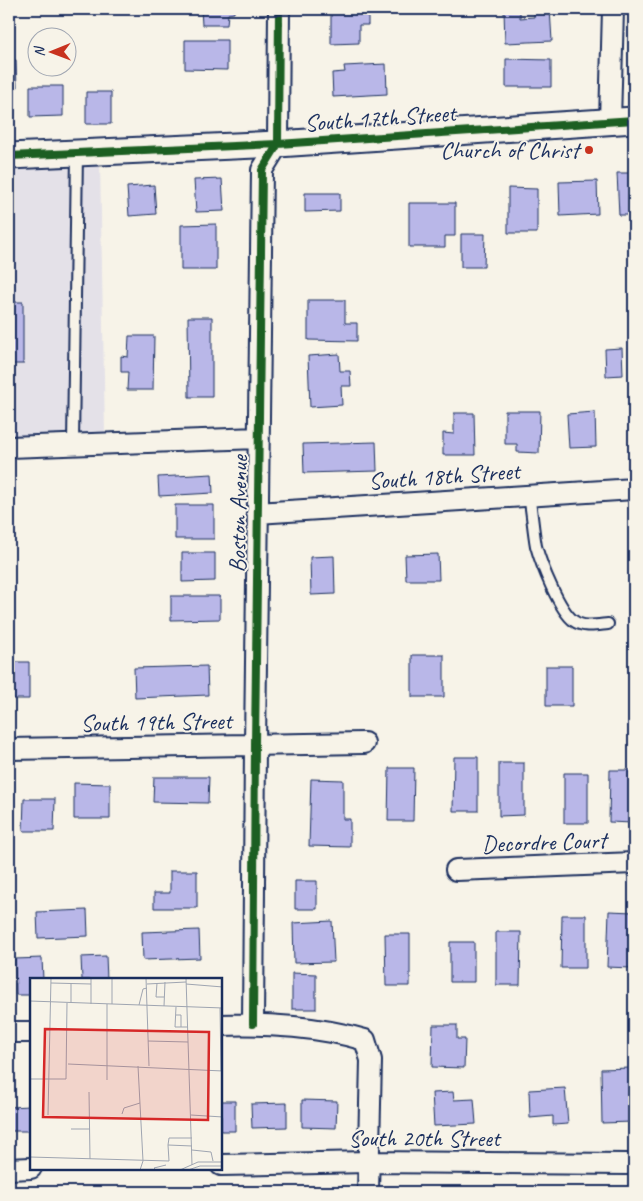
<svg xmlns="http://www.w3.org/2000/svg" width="643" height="1201" font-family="Caveat,sans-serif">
  <rect width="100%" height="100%" fill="#f7f3e8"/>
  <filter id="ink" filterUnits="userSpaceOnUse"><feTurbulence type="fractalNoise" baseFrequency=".02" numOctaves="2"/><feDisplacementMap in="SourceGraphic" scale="10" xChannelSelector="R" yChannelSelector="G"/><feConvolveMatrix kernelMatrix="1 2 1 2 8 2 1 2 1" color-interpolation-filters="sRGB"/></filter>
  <g filter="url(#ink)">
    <!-- built -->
    <path fill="#e4e1e8" d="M100,161L105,434L9,437V166Z"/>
    <!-- building -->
    <path fill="#b9b7e8" stroke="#1b2f5e" d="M201,9H234V13L228,14L227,25H202Z
      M331,9H368V25H359V43L331,44Z
      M534,9H550L552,41L505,43L504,11L520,10V18L534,17Z
      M185,40H227V70L185,69Z
      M506,59L551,60V87H506Z
      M9,60H16L17,88H9Z
      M386,64L387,94L333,97L332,73L345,72L344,66Z
      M30,86H63V116L30,117Z
      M86,92H111V124H86Z
      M617,173H634V215H619Z
      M222,179L224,211L196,212L194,180Z
      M597,181L598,214L560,216L559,182Z
      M154,185L156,214L129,216L127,187Z
      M508,188L537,189V233H508Z
      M305,193H340V211L305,212Z
      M409,203H455V236H445V247H409Z
      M216,224V270H181V225Z
      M461,234H485L484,267H461Z
      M308,300H345V323H357V341L308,340Z
      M9,302H23V364H9Z
      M188,317H212V397H189Z
      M129,336H154L153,390H127L128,372H121V356L128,357Z
      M622,348L623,375L606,376L605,349Z
      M339,354L340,371H350L351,386H341L342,405L310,407L308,356Z
      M505,411H540L539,453L517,452V444H505Z
      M595,412L596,447L569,448L567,414Z
      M454,413H474L475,455H443V433L454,434Z
      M376,442L377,471L304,473L303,444Z
      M212,474L213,493L159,496L158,477Z
      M9,504H10V564H9Z
      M175,505H214V539H175Z
      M182,553H215V581L182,582Z
      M438,554L439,580H406L405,555Z
      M334,556L335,594L311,595L310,557Z
      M171,596H220V619L171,620Z
      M412,655H444V697H412Z
      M9,662H29V699H9Z
      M207,666L208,695L135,698L134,668Z
      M546,666H572V706H546Z
      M454,757H478V811H453Z
      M499,763H524V815L499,816Z
      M389,768H414L413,821H388Z
      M610,770H634L633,823L609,822Z
      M564,773H588V823H564Z
      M154,777H209L208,803L153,802Z
      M311,779L343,780V819H350V847L309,846Z
      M74,783L110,784V819H74Z
      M24,799H55L54,831H23Z
      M170,871H197V908H154V893H170Z
      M295,881H317V909H295Z
      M87,910L88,936L38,938L37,912Z
      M609,911L633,912L631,968L607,967Z
      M562,915H586V968H561Z
      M332,921L334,962L294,963L293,923Z
      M199,930L200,958L143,960L142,932Z
      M496,932H521L520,985H496Z
      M385,934H410V986H386Z
      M450,942H474V982H450Z
      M106,956L107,980H82L81,957Z
      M42,958L43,980H31V995H16L15,959Z
      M292,973L316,974V1009H292Z
      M433,1025H457V1039H465L464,1068L432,1067Z
      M630,1068L632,1122L602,1123L601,1069Z
      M565,1088L568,1124L553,1125V1116L530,1118L529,1090Z
      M453,1092L454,1100L474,1099L476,1124L434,1126L432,1093Z
      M302,1100L337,1101L336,1128L302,1127Z
      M221,1101H235V1131H221Z
      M287,1103V1127L252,1128L251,1104Z
      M30,1106L31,1131H9V1107Z"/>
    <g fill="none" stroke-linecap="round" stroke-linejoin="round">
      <defs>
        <path id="service" d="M73,444L77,153
          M529,496C532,512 533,529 536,546C541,564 559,610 574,621C583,628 597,625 608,624"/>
        <path id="minor" d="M610,121L613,9
          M9,447L258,438
          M257,513L634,489
          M9,749L364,743
          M456,870L634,863
          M253,1024L255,745L262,170L278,144L279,9
          M221,1025C266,1023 322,1027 365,1040L371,1060L368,1192
          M9,1032H31
          M221,1165L368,1162L627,1164
          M9,1169L31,1168"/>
        <path id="tertiary" d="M9,156L278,144L634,120"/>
      </defs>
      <!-- service casing -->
      <use href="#service" stroke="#1b2f5e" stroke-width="14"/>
      <!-- minor casing -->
      <use href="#minor" stroke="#1b2f5e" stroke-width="24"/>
      <!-- tertiary casing -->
      <use href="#tertiary" stroke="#1b2f5e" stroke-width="29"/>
      <!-- service -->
      <use href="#service" stroke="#f7f3e8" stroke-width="10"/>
      <!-- minor -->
      <use href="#minor" stroke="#f7f3e8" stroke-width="20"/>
      <!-- tertiary -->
      <use href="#tertiary" stroke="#f7f3e8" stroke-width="25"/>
      <defs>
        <path id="cycleway" d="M9,156L278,144L634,120
          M253,1024L255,745L262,170L278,144L279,9"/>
      </defs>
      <!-- cycleway casing -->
      <use href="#cycleway" stroke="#f7f3e8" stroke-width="11"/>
      <!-- cycleway -->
      <use href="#cycleway" stroke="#1b5e20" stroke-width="8"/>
    </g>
  </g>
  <!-- markers -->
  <circle fill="#c8321e" stroke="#f7f3e8" stroke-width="2" cx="589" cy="150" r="5"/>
  <g text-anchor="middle" stroke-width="4" stroke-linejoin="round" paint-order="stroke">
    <!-- street labels -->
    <g font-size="24" fill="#1b2f5e" stroke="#f7f3e8">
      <text transform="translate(380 118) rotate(-4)" y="8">South 17th Street</text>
      <text transform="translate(444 476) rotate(-4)" y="8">South 18th Street</text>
      <text transform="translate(238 514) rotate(-89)" y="8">Boston Avenue</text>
      <text transform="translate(156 722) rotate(-1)" y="8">South 19th Street</text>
      <text transform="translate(544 842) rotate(-2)" y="8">Decordre Court</text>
      <text x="424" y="1146">South 20th Street</text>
    </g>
    <!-- poi labels -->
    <g font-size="24" fill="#1b2f5e" stroke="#f7f3e8" text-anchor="end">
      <text x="579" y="158">Church of Christ</text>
    </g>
  </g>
  <!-- overview -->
  <g transform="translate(30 978)">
    <rect width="192" height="192" fill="#f7f3e8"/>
    <path fill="none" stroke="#9fa5b1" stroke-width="1" d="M61,0V26M82,0V26M116,0L119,88M156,0L162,187M21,5L61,6M127,5L126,19H134M117,6L156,4M156,6L193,9M0,23L193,30M41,25V5M109,27L113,11L117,10M134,28L135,4M146,29L145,49H158M190,30L191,93M146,37H151V49M118,63L158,64M38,86L193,93M108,88L113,183L110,192M0,101H36L37,25M77,102V26M59,114L60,181M92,136L94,130L110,125M18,137L21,0M161,137L193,139M41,151H60M138,167L139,160H162M162,172L181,174L183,183M0,179L139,183L138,167L162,168M126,192L124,190L136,187M150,192L168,184H193M158,192L170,188H193"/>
    <path fill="#d62828" fill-opacity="0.15" stroke="#d62828" stroke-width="2.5" d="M15,51L179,54L178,142L13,139Z"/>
    <rect width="192" height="192" fill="none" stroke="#1b2f5e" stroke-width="2.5"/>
  </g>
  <!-- margin -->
  <rect width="643" height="1201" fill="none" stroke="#f7f3e8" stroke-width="30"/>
  <rect x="15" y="15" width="613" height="1171" fill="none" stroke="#1b2f5e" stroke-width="2" filter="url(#ink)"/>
  <!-- north arrow -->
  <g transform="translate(52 52) rotate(269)"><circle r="24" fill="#f7f3e8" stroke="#9fa5b1"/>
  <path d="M0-4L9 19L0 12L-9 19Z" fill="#c8321e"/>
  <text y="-8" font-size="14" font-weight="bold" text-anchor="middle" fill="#1b2f5e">N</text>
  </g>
</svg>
